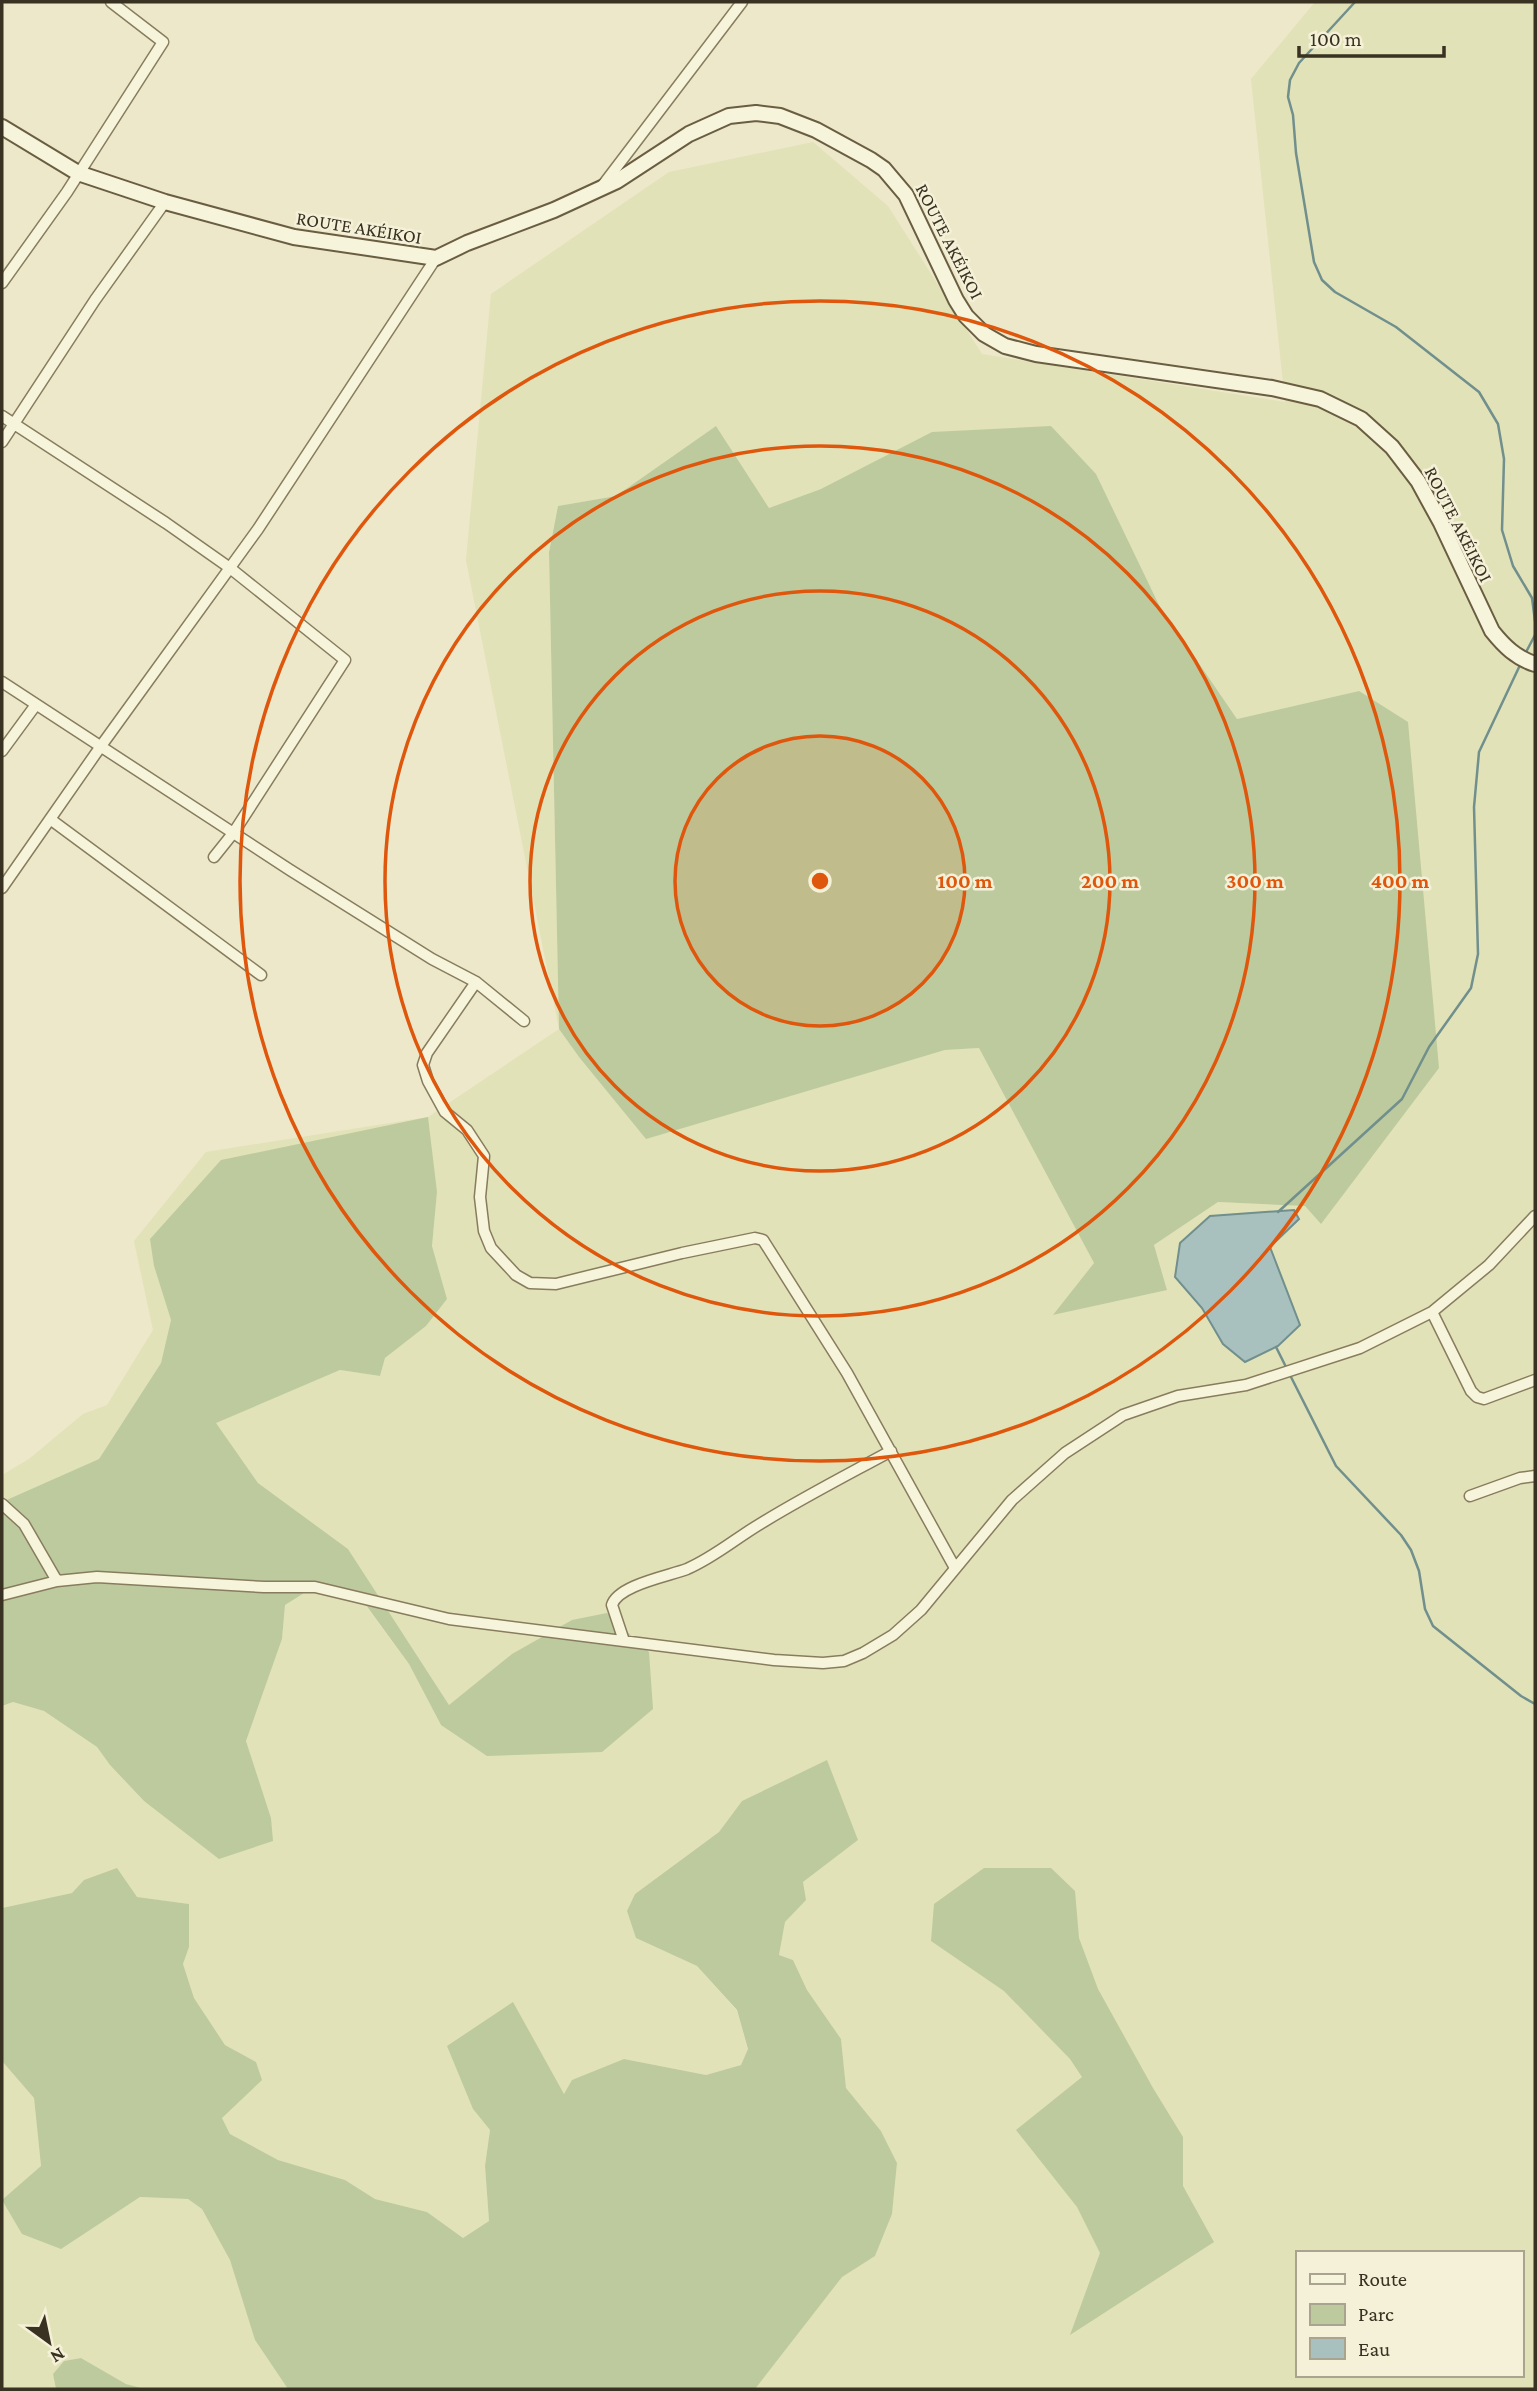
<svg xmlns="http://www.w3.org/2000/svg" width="1537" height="2391" font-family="'Crimson Pro',serif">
  <rect width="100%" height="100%" fill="#ece8c9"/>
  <!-- farmland -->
  <path fill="#e1e2b7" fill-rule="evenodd" d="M1315,2H1535V2389H755L842,2276L875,2256L892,2214L897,2163L881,2131L846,2088L841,2039L807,1990L793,1960L779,1955L785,1922L805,1900L803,1882L858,1840L742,1801L719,1832L635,1894L636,1938L697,1966L737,2011L748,2050L741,2065L706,2075L624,2059L564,2094L473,2109L490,2130L485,2166L489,2221L463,2238L427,2212L375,2199L345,2180L278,2160L230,2134L222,2118L256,2062L225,2045L194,1998L183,1964L189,1947L188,1904L137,1897L84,1880L72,1893L2,1908V1706L13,1702L44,1711L97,1747L110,1765L144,1801L166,1817L271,1818L246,1741L282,1639L285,1605L315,1587L359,1597L409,1664L441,1725L512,1654L449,1705L348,1549L258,1483L215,1423L340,1370L380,1376L385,1358L426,1326L447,1299L432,1246L437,1192L154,1266L171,1320L161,1363L99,1459L2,1502V1475L29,1459L83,1414L107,1405L153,1330L134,1241L206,1152L428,1117L559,1029L466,560L491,294L669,172L813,142L888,206L982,354L1285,402L1251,79ZM716,426L769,508L821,489L1096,474L1159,605L1237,719L1359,691L1321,1224L1305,1206L1218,1202L1154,1245L1167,1289L1054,1315L1094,1263L979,1048L945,1050L646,1138L579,1057L559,1029L549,552L552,535L558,506L616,496ZM1297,2253H1521V2375H1297Z
    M2,2061L34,2098L41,2167L61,2248L140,2197L188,2199L202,2209L231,2260L255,2340L288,2389H145L126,2384L81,2358L64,2361L53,2374L56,2389H2Z"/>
  <!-- green -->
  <path fill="#bdca9d" d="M716,426L769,508L821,489L932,432L1051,426L1096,474L1159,605L1237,719L1359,691L1408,722L1439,1068L1321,1224L1305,1206L1218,1202L1154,1245L1167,1290L1053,1315L1094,1263L979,1048L945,1050L646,1139L579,1057L559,1029L549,552L558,506L616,496Z
    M428,1117L437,1192L432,1246L447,1299L426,1326L385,1358L380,1376L340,1370L216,1423L258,1483L348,1549L449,1705L512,1654L572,1620L607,1613L649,1652L653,1709L602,1752L487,1756L441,1725L409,1664L360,1597L314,1587L285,1605L282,1639L246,1741L271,1818L273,1841L219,1859L144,1801L110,1765L97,1747L44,1711L13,1702L2,1706V1502L99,1459L161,1363L171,1320L154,1266L150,1239L221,1160Z
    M827,1760L858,1840L803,1882L806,1900L785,1922L779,1955L793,1960L807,1990L841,2039L846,2088L881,2131L897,2163L892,2214L875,2256L842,2277L755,2389H288L255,2340L230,2260L202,2209L188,2199L140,2197L61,2249L22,2234L2,2200L41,2166L34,2098L2,2061V1908L72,1893L84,1880L117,1868L137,1897L189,1904V1947L183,1964L194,1998L225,2045L256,2062L262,2080L222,2118L230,2134L278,2160L345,2180L375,2199L427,2212L463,2238L489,2221L485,2166L490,2130L473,2109L447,2046L513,2002L564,2094L572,2080L624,2059L706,2075L741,2065L748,2049L737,2010L697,1966L636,1938L627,1911L635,1894L719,1832L742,1801Z
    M984,1868H1051L1075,1891L1079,1938L1098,1989L1153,2088L1183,2137V2186L1214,2242L1070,2335L1100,2253L1077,2207L1016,2130L1082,2077L1070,2059L1004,1991L931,1941L934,1904Z
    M81,2358L126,2384L145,2389H56L53,2374L64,2361Z"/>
  <!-- water -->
  <path fill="#a9c1be" stroke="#708f8d" stroke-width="2" d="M1294,1210L1299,1219L1270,1247L1300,1325L1278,1346L1245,1362L1223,1344L1202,1308L1175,1277L1180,1243L1210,1216Z"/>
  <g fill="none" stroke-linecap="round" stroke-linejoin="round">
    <!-- stream -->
    <path stroke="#708f8d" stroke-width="2.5" d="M1355,2L1299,63L1290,80L1288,97L1293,115L1296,153L1314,262L1322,280L1335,292L1396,327L1479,392L1498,424L1504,459L1502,530L1513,566L1532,598L1535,621
      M1525,654L1535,635
      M1278,1212L1402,1099L1429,1047L1471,988L1478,954L1474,807L1479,752L1521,663
      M1276,1347L1287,1369
      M1290,1375L1336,1466L1401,1535L1411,1550L1419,1571L1425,1609L1433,1626L1521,1696L1535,1704"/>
    <defs>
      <path id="street" d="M603,185L742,2
        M2,283L67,192L163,42L111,2
        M2,416L166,523L230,568L345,660L234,832L214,857
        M2,442L95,300L165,202
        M2,682L290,870L432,959L476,982L524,1021
        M2,751L35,706
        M50,819L261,975
        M2,888L101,746L258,529L436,258
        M476,982L427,1053L423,1065L428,1081L445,1112L467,1130L484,1156L480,1197L484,1231L491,1248L516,1275L530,1283L556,1284L682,1253L755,1238L763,1240L847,1373L955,1568
        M1432,1312L1471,1391L1477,1397L1484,1399L1535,1380
        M1470,1496L1520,1478L1535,1476
        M2,1504L24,1524L57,1581
        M2,1595L57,1581L97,1577L264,1587H315L449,1619L774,1660L823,1663L844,1661L863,1653L893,1635L921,1610L1012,1500L1065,1453L1123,1415L1178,1396L1246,1385L1360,1348L1432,1312L1489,1265L1535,1216
        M624,1641L612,1605C618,1585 669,1576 687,1569C713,1558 735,1539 760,1524C802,1498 847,1475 891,1451"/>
      <path id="secondary" d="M2,127L78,173L165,202L294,237L436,258L467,243L554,210L617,181L689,134L729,116L756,113L780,116L816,130L871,160L884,169L906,195L956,300L966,316L984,334L1005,346L1036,354L1272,388L1320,399L1361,419L1392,447L1418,481L1441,523L1492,631C1504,646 1516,658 1535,664"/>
    </defs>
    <!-- street casing -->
    <use href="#street" stroke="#887c5e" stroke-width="13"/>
    <!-- secondary casing -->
    <use href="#secondary" stroke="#6a5d41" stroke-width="18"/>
    <!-- street -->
    <use href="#street" stroke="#f7f4dc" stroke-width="10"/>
    <!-- secondary -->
    <use href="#secondary" stroke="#f7f4dc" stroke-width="14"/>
  </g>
  <!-- distance rings -->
  <circle cx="820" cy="881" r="145" fill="#df570d" fill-opacity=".12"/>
  <g fill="none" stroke="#df570d" stroke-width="3.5">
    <circle cx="820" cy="881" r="145"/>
    <circle cx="820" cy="881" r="290"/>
    <circle cx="820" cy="881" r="435"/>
    <circle cx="820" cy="881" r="580"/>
  </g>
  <g text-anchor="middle" stroke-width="5" stroke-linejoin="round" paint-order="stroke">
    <!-- street labels -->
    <g font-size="19" fill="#393121" stroke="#f4f1d8">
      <text transform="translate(359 227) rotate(9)" y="7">ROUTE AKÉIKOI</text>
      <text transform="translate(950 241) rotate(63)" y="7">ROUTE AKÉIKOI</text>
      <text transform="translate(1459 524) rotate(63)" y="7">ROUTE AKÉIKOI</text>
    </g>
  </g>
  <circle cx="820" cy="881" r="10" fill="#df570d" stroke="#f4f1d8" stroke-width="3.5"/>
  <g font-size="21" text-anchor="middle" font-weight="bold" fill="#df570d" stroke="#f4f1d8" stroke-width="5" stroke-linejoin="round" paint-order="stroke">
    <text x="965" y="888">100 m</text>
    <text x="1110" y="888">200 m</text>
    <text x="1255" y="888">300 m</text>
    <text x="1400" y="888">400 m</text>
  </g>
  <!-- border -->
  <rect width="1537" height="2391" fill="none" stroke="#393121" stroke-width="7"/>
  <!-- legend -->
  <rect x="1296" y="2251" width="228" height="126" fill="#f4f1d8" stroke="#a9a48f" stroke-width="2"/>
  <rect x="1310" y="2274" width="35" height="10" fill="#f7f4dc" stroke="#a9a48f" stroke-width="2"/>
  <text x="1358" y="2286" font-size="21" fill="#393121">Route</text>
  <rect x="1310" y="2304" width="35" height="21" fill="#bdca9d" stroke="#a9a48f" stroke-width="2"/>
  <text x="1358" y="2321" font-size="21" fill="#393121">Parc</text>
  <rect x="1310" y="2338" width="35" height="21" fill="#a9c1be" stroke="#a9a48f" stroke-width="2"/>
  <text x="1358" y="2356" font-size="21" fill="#393121">Eau</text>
  <!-- north arrow -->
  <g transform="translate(49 2342) rotate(147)" stroke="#f4f1d8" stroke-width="5" paint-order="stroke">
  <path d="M0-5L12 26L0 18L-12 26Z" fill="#393121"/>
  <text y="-10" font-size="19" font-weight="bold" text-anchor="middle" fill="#393121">N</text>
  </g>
  <!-- scale -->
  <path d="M1299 46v10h145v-10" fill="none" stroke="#393121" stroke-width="3.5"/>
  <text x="1310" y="46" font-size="21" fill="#393121" stroke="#f4f1d8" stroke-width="5" paint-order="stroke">100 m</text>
</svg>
